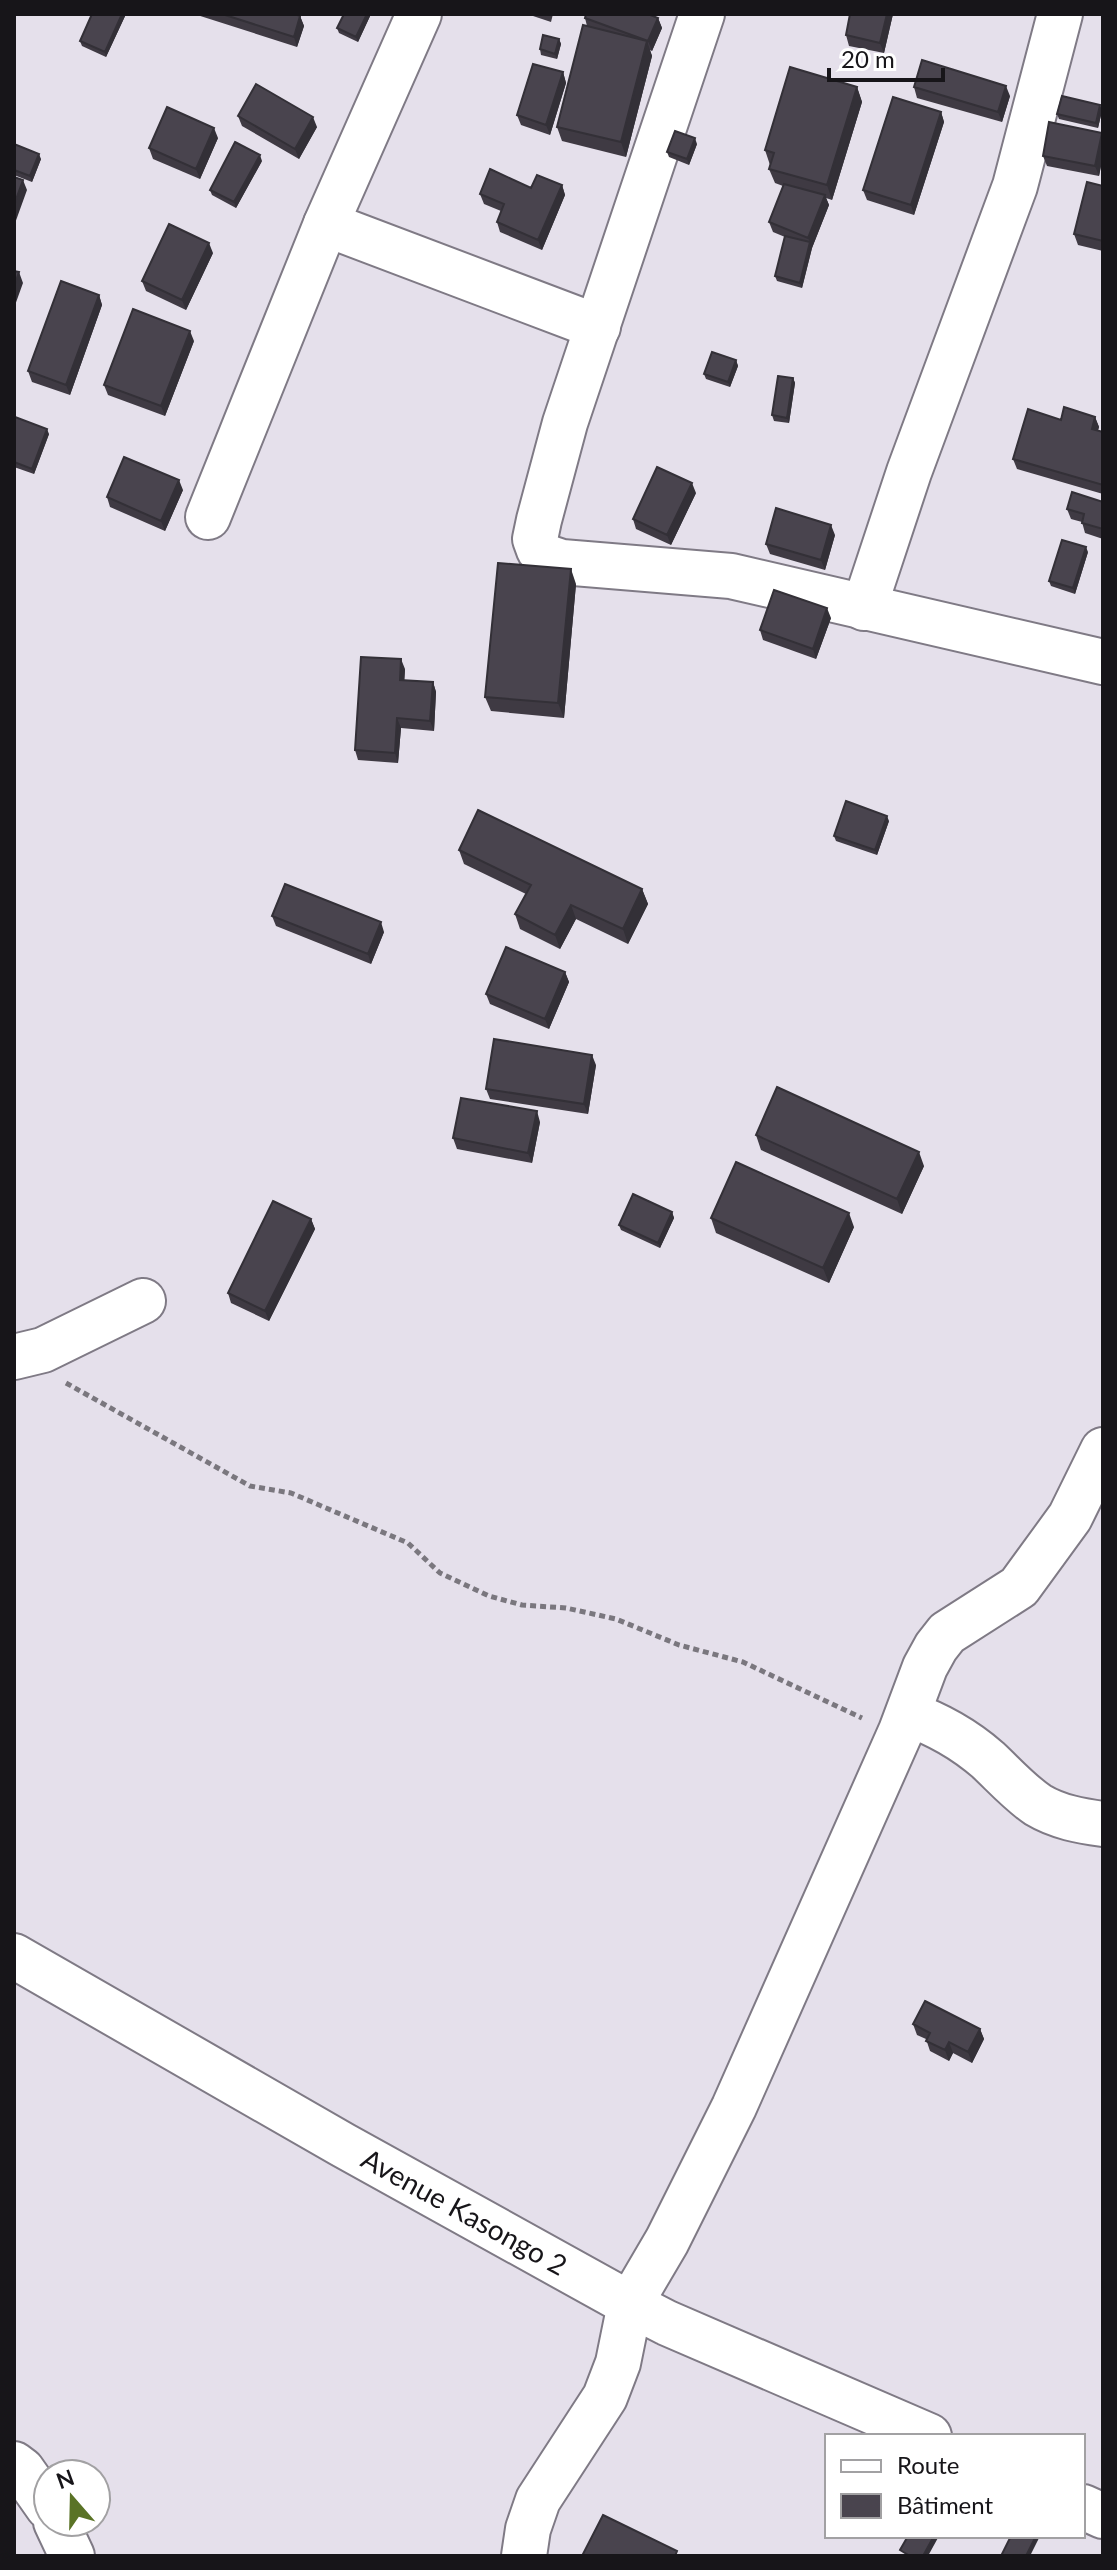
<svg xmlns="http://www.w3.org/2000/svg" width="1117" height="2570" font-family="Lato,sans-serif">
  <rect width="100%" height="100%" fill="#e5e0eb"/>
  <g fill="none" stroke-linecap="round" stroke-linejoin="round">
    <defs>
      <g id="street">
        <path d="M702,14L565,423L539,520L535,539L539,550L547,557L562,562L731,576L1103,662"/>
        <path d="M326,224L598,327"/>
        <path d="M208,517L326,224L419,14"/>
        <path d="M864,608L909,472L1015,186L1060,14"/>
        <path d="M14,1357L43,1350L143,1301"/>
        <path d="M908,1714C937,1724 965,1740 988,1760C1004,1775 1020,1793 1038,1805C1058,1817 1081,1821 1103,1824"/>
        <path id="s1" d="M14,1956L343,2145L630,2304L667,2323L929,2436"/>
        <path d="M14,2464L22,2470L48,2507"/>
        <path d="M1083,2507L1103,2516"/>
        <path d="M56,2522L72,2556"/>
        <path d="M524,2556L528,2529L538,2500L605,2397L618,2363L630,2304L667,2241L734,2107L901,1731L925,1667L936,1647L947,1633L1019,1587L1070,1517L1103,1450"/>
      </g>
    </defs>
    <!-- street casing -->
    <use href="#street" stroke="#7f7a85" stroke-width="48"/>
    <!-- path -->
    <path stroke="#7a777e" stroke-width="5" stroke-dasharray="6 4" stroke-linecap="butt" d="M66,1383L250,1486L291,1493L408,1543L440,1573L489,1596L522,1605L566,1608L616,1619L679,1645L743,1662L862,1718"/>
    <!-- street -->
    <use href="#street" stroke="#fff" stroke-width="44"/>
  </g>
  <!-- wall -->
  <path fill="#3f3a43" d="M92,14H126L106,57L82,46L80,41Z
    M194,14H295L300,16L304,26L297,47Z
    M371,14L358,42L339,33L337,28Z
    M527,14H553L551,22Z
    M850,14H893L884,53L849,46L846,35Z
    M585,18H658L662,28L652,51L650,50L652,56L626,157L562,141L557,127L587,26Z
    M559,39L561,44L557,59L541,55L540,49Z
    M563,72L566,83L550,135L521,125L517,115Z
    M857,87L862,102L832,200L826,198L829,205L812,248L802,288L777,281L775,276L785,237L773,232L769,222L783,186L775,183L769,169L770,165L765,150Z
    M914,87L1010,96L1002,122L917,98Z
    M1100,105L1102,111L1098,128L1059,119L1057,114Z
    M941,112L944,122L914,215L867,200L863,190Z
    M238,116L317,127L299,159L242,126Z
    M1103,135V156L1099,176L1047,166L1043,156Z
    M218,138L200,179L153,159L149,148Z
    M14,144L41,159L32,182L14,175Z
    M697,144L689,165L669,157L667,152Z
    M262,161L236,208L212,195L210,190Z
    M562,185L565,195L542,250L500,232L497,222L501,211L484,204L480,194Z
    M1103,186V251L1078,245L1074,234Z
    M213,253L186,310L146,291L142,281Z
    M99,295L102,305L70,395L32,382L28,371Z
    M194,341L165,416L108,395L104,385Z
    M736,360L738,366L730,387L706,379L704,374Z
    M793,378L795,383L789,423L774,421L772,415Z
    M1095,417L1099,427L1098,430L1103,432V494L1017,469L1013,459L1061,420Z
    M14,420L49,434L34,474L14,467Z
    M183,490L165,531L110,507L107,497Z
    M696,493L671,545L636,529L633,519Z
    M1103,502V539L1085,533L1082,522L1071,519L1067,509Z
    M835,535L825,570L770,554L766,544Z
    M1088,552L1075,594L1051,586L1049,581Z
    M576,584L564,718L491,711L485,697Z
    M831,618L816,659L763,640L760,630Z
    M405,669L404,680L433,682L436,692L434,731L401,728L398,763L358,760L355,750Z
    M889,821L877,855L836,841L834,836Z
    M459,850L642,889L648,904L628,944L576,919L560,949L520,929L515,914L526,894L464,864Z
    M272,916L384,932L371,964L276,926Z
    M565,972L569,982L549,1029L490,1004L486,994Z
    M596,1065L588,1114L490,1099L486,1089Z
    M540,1122L532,1163L457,1149L453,1138Z
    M756,1135L924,1166L902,1214L761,1150Z
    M672,1212L674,1218L660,1248L621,1230L619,1225Z
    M711,1218L854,1227L829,1283L716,1233Z
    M311,1219L315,1229L269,1321L231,1303L228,1293Z
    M913,2024L980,2029L984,2039L972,2063L953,2053L949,2061L930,2051L926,2039L917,2035Z"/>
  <!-- shaded-wall -->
  <path fill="#333037" d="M122,14H126L106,57L105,52Z
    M367,14H371L358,42L356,37Z
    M887,14H893L884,53L880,43Z
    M300,16L304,26L297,47L294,37Z
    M658,18L662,28L652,51L648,41Z
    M559,39L561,44L557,59L555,54Z
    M647,41L652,56L626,157L621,142Z
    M563,72L566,83L550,135L546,125Z
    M1006,86L1010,96L1002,122L998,112Z
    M857,87L862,102L832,200L827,185Z
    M1100,105L1102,111L1098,128L1096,123Z
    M941,112L944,122L914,215L911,205Z
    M313,117L317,127L299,159L295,149Z
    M214,128L218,138L200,179L196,169Z
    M1102,133L1103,156L1099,176L1095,166Z
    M695,138L697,144L689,165L687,159Z
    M39,154L41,159L32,182L30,176Z
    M260,155L262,161L236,208L234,202Z
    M23,180L27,190L14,226V205Z
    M562,185L565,195L542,250L538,240Z
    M825,195L829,205L812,248L802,288L800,283L810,242L808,238Z
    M209,243L213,253L186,310L182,300Z
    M19,272L23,283L14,308V287Z
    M99,295L102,305L70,395L66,385Z
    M190,331L194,341L165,416L161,406Z
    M736,360L738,366L730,387L728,382Z
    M793,378L795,383L789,423L787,418Z
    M1095,417L1099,427L1095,439L1092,429Z
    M47,429L49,434L34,474L32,469Z
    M179,480L183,490L165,531L161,521Z
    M692,483L696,493L671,545L667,535Z
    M831,525L835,535L825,570L821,560Z
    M1086,547L1088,552L1075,594L1073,588Z
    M571,569L576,584L564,718L558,703Z
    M827,608L831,618L816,659L813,649Z
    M401,659L405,669L404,690L400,680Z
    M433,682L436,692L434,731L430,721Z
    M397,718L401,728L398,763L395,753Z
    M887,816L889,821L877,855L875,850Z
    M642,889L648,904L628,944L623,929Z
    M571,905L576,919L560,949L555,935Z
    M381,922L384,932L371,964L368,954Z
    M565,972L569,982L549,1029L545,1019Z
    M592,1055L596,1065L588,1114L584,1104Z
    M537,1111L540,1122L532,1163L528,1153Z
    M919,1152L924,1166L902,1214L897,1199Z
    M672,1212L674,1218L660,1248L658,1243Z
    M849,1213L854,1227L829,1283L823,1268Z
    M311,1219L315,1229L269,1321L265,1311Z
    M980,2029L984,2039L972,2063L968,2052Z
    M949,2042L953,2053L949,2061L945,2050Z
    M934,2536H939L928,2556H923Z
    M1036,2536H1040L1030,2556H1026Z"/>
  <!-- building -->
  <path fill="#49444e" stroke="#333037" stroke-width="2" d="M92,14H122L105,52L80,41Z
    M222,14H295L300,16L294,37Z
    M344,14H367L356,37L337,28Z
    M586,14H648L658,18L648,41L585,18Z
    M850,14H887L880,43L846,35Z
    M583,25L647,41L621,142L557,127Z
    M543,35L559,39L555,54L540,49Z
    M922,60L1006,86L998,112L914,87Z
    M533,64L563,72L546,125L517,115Z
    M790,67L857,87L827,185L769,169L774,153L765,150Z
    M256,84L313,117L295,149L238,116Z
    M1062,96L1100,105L1096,123L1057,114Z
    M893,97L941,112L911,205L863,190Z
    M167,107L214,128L196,169L149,148Z
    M1049,122L1102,133L1095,166L1043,156Z
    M675,131L695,138L687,159L667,152Z
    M235,142L260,155L234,202L210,190Z
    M14,144L39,154L30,176L14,170Z
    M490,169L531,188L537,175L562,185L538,240L497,222L504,204L480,194Z
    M14,177L23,180L14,205Z
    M1087,182L1103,186V241L1074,234Z
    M784,184L825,195L808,238L769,222Z
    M169,224L209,243L182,300L142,281Z
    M785,236L810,242L800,283L775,276Z
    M14,271L19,272L14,287Z
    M61,281L99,295L66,385L28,371Z
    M133,309L190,331L161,406L104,385Z
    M712,352L736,360L728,382L704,374Z
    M778,376L793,378L787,418L772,415Z
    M1064,407L1095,417L1092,429L1103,432V485L1013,459L1028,409L1061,420Z
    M15,417L47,429L32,469L14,462V420Z
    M124,457L179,480L161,521L107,497Z
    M657,467L692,483L667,535L633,519Z
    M1072,492L1103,502V529L1082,523L1084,514L1067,509Z
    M776,508L831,525L821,560L766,544Z
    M1062,540L1086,547L1073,588L1049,581Z
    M498,563L571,569L558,703L485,697Z
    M774,590L827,608L813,649L760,630Z
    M361,657L401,659L400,680L433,682L430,721L397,718L395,753L355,750Z
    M846,801L887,816L875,850L834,836Z
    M478,810L642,889L623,929L571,905L555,935L515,914L531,885L459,850Z
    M285,884L381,922L368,954L272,916Z
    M506,947L565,972L545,1019L486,994Z
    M494,1039L592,1055L584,1104L486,1089Z
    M777,1087L919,1152L897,1199L756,1135Z
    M461,1098L537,1111L528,1153L453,1138Z
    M736,1162L849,1213L823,1268L711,1218Z
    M633,1194L672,1212L658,1243L619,1225Z
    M273,1201L311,1219L265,1311L228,1293Z
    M925,2001L980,2029L968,2052L949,2042L945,2050L926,2041L930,2033L913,2024Z
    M603,2515L677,2551L675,2556H582Z
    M908,2536H934L923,2556H910L900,2550Z
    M1011,2536H1036L1026,2556H1001Z"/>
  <g text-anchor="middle" stroke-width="8" stroke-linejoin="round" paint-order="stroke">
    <!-- street labels -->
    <g font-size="28" fill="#171519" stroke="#fff">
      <text dy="10" stroke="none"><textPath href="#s1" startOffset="518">Avenue Kasongo 2</textPath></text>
    </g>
  </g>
  <!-- border -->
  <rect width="1117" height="2570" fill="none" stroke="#171519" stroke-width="32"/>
  <!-- legend -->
  <rect x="825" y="2434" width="260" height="104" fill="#ffffff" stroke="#a2a1a3" stroke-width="2"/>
  <rect x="841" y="2460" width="40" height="12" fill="#ffffff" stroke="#a2a1a3" stroke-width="2"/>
  <text x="897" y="2474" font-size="24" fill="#171519">Route</text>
  <rect x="841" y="2494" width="40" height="24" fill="#49444e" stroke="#a2a1a3" stroke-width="2"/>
  <text x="897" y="2514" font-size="24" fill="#171519">Bâtiment</text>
  <!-- north arrow -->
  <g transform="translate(72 2498) rotate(340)"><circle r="38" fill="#ffffff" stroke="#a2a1a3" stroke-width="2"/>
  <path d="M0-6L14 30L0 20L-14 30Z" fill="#5a7326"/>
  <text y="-12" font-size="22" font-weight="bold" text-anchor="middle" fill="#171519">N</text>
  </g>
  <!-- scale -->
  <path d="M829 68v12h114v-12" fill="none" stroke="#171519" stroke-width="4"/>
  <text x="841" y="68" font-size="24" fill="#171519" stroke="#ffffff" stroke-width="6" paint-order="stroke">20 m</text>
</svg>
